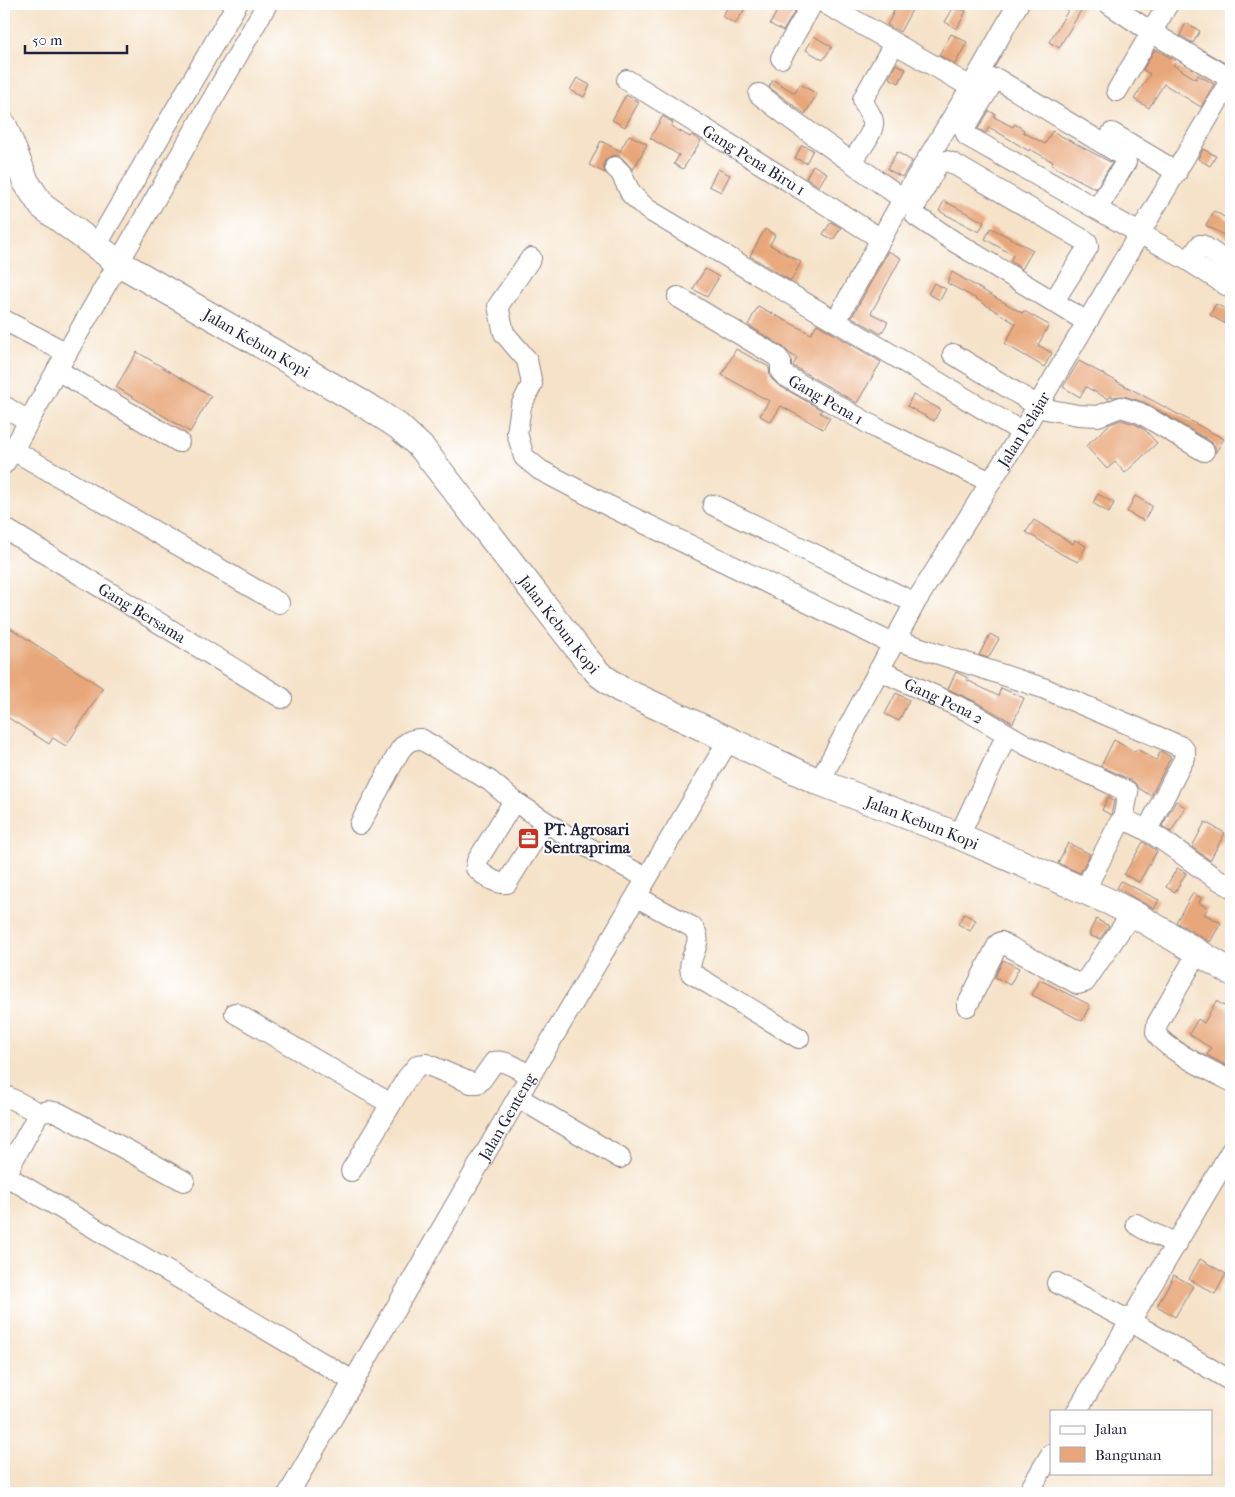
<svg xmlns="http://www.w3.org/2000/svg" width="1235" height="1497" font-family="'IM FELL French Canon',serif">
  <rect width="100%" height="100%" fill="#fff"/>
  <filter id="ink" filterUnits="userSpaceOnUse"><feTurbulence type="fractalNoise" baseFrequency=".02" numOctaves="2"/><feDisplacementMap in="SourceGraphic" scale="10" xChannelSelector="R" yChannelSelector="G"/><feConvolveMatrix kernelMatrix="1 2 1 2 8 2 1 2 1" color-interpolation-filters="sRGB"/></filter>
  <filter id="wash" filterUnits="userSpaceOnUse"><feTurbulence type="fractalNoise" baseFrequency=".0096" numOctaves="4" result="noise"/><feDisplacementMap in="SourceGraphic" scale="20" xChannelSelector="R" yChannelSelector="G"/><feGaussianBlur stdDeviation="1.12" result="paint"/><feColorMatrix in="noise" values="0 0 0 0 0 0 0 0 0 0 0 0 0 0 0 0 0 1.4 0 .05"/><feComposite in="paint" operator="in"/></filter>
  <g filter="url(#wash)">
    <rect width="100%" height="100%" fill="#f5e2c8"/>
    <g id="blocks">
      <!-- building -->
      <path fill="#e8a77a" d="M730,4H748L735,24L722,16Z
        M781,4H787L796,9L783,31L770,24Z
        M898,4H906L913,8L900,32L887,25Z
        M1072,4H1077L1083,7L1059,48L1049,42Z
        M955,5L966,11L957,29L945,22Z
        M1186,23L1200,31L1193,43L1180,35Z
        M951,34L967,42L955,64L939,55Z
        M814,36L832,47L823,60L806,50Z
        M1155,49L1176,61L1173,65L1196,79L1198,75L1214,84L1201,107L1164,84L1149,108L1134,99L1150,74L1143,70Z
        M896,64L906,69L899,83L889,78Z
        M577,78L590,85L584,97L570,90Z
        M773,80L795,93L800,84L817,94L805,114L769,87Z
        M626,95L639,102L625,127L612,120Z
        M989,111L995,114L994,117L1013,127L1015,124L1024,130L1023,132L1045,144L1052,131L1112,163L1096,189L1051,165L1053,162L1030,149L1029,151L989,127L986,133L978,129Z
        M663,116L673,123L671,126L690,137L692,135L701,141L683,169L674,164L679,155L650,138Z
        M629,135L647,144L633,170L623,159L618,155L611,156L606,159L603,164L605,173L589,165L601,141L620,151Z
        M802,145L813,150L806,163L795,158Z
        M1203,149L1216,156L1210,166L1198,159Z
        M897,152L912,161L902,177L887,169Z
        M813,165L827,173L819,186L806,178Z
        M718,169L730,175L721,192L709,186Z
        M944,201L984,222L979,232L939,211Z
        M1214,211L1231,221V239L1206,225Z
        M831,222L841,228L833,240L823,234Z
        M991,228L1033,250L1022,269L1010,261L1013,255L985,239Z
        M765,229L775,235L770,245L801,262L791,281L750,256Z
        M888,251L901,258L871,313L888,322L881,334L852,317Z
        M705,269L719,277L707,297L693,289Z
        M952,272L1022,313L1024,311L1049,325L1038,345L1052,353L1044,367L1005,344L1016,324L975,298L947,283Z
        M934,283L946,289L940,300L928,294Z
        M1216,304L1231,312V327L1210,315Z
        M758,306L811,334L817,324L881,362L857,403L793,366L797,358L790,354L782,346L748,325Z
        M736,349L769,367L770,377L778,385L822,410L820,413L830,418L823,429L781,406L771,422L760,416L769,401L722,375Z
        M137,352L211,396L190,432L116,387Z
        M1079,361L1224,439L1215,453V446L1210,441L1144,402L1124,396L1113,397L1111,396L1108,399L1086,387L1080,397L1063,387Z
        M913,395L940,409L934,421L907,406Z
        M1121,420L1135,424L1145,430L1157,443L1125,473L1115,462L1107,469L1086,446L1110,424Z
        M1098,494L1114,503L1109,513L1093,503Z
        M1135,496L1152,506L1144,521L1127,512Z
        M1034,520L1073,544L1075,540L1086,546L1078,562L1063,555L1026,532Z
        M4,624L103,688L66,746L53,738L49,744L4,715Z
        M990,634L999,639L988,658L979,655Z
        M956,672L968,678L967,680L998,696L1001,688L1024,698L1013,723L974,701L948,689Z
        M896,693L909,700L899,721L885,714Z
        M1114,740L1135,752L1137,749L1156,760L1161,751L1171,757L1151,796L1140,789L1133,781L1101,766Z
        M1108,797L1114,801L1111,815L1102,810Z
        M1176,801L1185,807L1171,832L1162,826Z
        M1205,822L1225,833L1210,860L1192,847Z
        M1143,842L1157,851L1139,882L1124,875Z
        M1068,843L1090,854L1080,873L1058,863Z
        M1177,868L1186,873L1175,892L1166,887Z
        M1121,881L1159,900L1154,909L1117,888Z
        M1193,893L1201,898L1199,903L1208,908L1204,914L1221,923L1210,942L1176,922Z
        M964,914L976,920L970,931L958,924Z
        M1096,919L1109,926L1100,939L1090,936V931Z
        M1003,960L1019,968L1010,985L995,977Z
        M1040,980L1090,1005L1082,1021L1032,995Z
        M1216,1001L1231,1010V1068L1207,1055L1211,1048L1189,1034L1198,1019L1204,1023Z
        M1200,1259L1226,1274L1215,1294L1189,1279Z
        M1174,1275L1193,1286L1175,1317L1157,1306Z"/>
    </g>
  </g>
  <g filter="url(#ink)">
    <use href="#blocks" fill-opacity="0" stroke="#8c8282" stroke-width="1"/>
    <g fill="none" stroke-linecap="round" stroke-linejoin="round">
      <defs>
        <g id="minor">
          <path d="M826,4L971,87"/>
          <path d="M1109,4L1151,32L1231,79"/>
          <path d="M781,58L812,4"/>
          <path id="s1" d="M627,80L881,239"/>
          <path d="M1117,91L1168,4"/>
          <path d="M759,94L791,119L903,199"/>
          <path d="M1112,133L1177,172"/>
          <path d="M852,162C858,152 875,132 873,121C871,113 864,107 863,99L894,44"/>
          <path d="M615,167L621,173L631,194L647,209L1022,432"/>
          <path d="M1097,209L1126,162L1125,157L997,79H995L966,126L965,131L967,136L1189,261L1231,288"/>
          <path d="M96,246L237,4"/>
          <path d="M531,258L498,306L504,333L527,360L532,384L521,406L517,433L524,457L540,470L609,506L893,644"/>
          <path d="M1189,261L1200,245H1202L1231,265"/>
          <path id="s2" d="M678,297L776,356L781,362V372L784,375L878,429L991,482"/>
          <path d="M1054,301L1088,247L1087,242L952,163L946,161L938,164L914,208L916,216L955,242L1087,322"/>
          <path d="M4,320L67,353"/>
          <path d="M836,321L903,199L971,87L1018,4"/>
          <path d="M953,354L1038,406L1046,409L1078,415L1098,416L1121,407L1140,413L1204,451"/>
          <path d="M57,370L179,442"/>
          <path d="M4,406L28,421"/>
          <path d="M13,450L279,603"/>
          <path d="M4,464L13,450L57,370L267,4"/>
          <path d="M713,505L915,603"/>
          <path id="s3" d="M4,528L282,698"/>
          <path d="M896,640L1043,688L1182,747L1185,751V757L1147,830"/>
          <path id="s4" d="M879,670L968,711L1026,745L1068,765L1097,777L1128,792L1123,820"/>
          <path id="s5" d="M819,782L915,603L1022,432L1231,79"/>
          <path d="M514,801L477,861L476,868C483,875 497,885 507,883L545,822"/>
          <path d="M360,824L400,750C406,742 411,739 421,739L490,781L514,801L572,839L647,878"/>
          <path d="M959,836L1007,734"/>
          <path d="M1084,891L1120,822C1134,815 1190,861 1205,871C1213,877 1222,881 1231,887"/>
          <path d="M637,897L692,927C707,942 686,956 691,973L799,1038"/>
          <path d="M1198,952L1157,1024C1157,1025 1156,1031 1156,1032C1160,1047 1217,1074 1231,1081"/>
          <path d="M967,1006L998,944L1001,942L1078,984L1085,982L1132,913"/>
          <path d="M235,1013L391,1104L407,1078L418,1065L426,1064L471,1083H478L482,1079L494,1062C506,1059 520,1070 530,1076"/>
          <path d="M4,1095L39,1113L48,1111L59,1113L184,1181"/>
          <path d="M519,1098L620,1158"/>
          <path d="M39,1113L11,1164L8,1177L353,1381"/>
          <path d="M351,1171L391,1104"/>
          <path d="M1136,1224C1148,1233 1163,1237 1177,1244"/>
          <path d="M1057,1283L1130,1321L1231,1381"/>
          <path d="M1077,1411L1231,1151"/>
          <path id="s6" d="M289,1493L530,1076L728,741"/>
          <path d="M1028,1493L1051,1454"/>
        </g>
        <g id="major">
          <path id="s7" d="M4,126L26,182L42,206L119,263L372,409L398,426L422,448L583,655L599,674L620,689L819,782L959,836L1110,902L1132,913L1231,972"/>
        </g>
      </defs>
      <!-- minor casing -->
      <use href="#minor" stroke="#8c8282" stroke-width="22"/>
      <!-- major casing -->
      <use href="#major" stroke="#8c8282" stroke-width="28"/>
      <!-- minor -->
      <use href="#minor" stroke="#fff" stroke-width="20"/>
      <!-- major -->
      <use href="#major" stroke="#fff" stroke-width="26"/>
    </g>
  </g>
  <!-- icons -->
  <defs>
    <symbol id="office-square" viewBox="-11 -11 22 22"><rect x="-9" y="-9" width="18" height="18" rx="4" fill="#c8321e" stroke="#fff"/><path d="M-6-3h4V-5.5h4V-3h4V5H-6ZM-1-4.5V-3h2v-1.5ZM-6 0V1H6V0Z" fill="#fff"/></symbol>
  </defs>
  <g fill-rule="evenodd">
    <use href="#office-square" x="516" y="826" width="25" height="25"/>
  </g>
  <g text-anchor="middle" stroke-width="4" stroke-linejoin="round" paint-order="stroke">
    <!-- street labels -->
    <g font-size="16" fill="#22223b" stroke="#fff">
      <text dy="6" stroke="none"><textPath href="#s1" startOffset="150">Gang Pena Biru 1</textPath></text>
      <text dy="6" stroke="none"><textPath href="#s7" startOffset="344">Jalan Kebun Kopi</textPath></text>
      <text dy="6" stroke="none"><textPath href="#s2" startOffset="185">Gang Pena 1</textPath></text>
      <text dy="6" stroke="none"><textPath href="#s5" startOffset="408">Jalan Pelajar</textPath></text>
      <text dy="6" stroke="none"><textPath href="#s3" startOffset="162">Gang Bersama</textPath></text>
      <text dy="6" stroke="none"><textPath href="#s7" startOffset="764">Jalan Kebun Kopi</textPath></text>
      <text dy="6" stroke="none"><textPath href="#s4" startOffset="72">Gang Pena 2</textPath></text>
      <text dy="6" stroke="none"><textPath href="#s7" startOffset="1184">Jalan Kebun Kopi</textPath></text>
      <text dy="6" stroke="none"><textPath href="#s6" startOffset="435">Jalan Genteng</textPath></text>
    </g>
    <!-- poi labels -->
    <g font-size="16" font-weight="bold" fill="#22223b" stroke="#fff" text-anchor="start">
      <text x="544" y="835">PT. Agrosari<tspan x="544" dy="18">Sentraprima</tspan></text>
    </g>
  </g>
  <!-- margin -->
  <rect width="1235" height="1497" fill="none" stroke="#fff" stroke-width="20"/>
  <!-- legend -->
  <rect x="1050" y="1410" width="162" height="65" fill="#ffffff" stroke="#a7a7b1"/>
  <rect x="1060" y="1426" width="25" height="8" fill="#ffffff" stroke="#a7a7b1"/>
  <text x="1095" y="1434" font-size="15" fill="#22223b">Jalan</text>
  <rect x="1060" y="1447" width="25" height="15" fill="#e8a77a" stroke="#a7a7b1"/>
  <text x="1095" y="1460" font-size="15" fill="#22223b">Bangunan</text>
  <!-- scale -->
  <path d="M25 45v8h102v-8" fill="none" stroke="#22223b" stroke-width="2.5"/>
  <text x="32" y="45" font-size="15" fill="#22223b" stroke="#ffffff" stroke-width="4" paint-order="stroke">50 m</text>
</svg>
